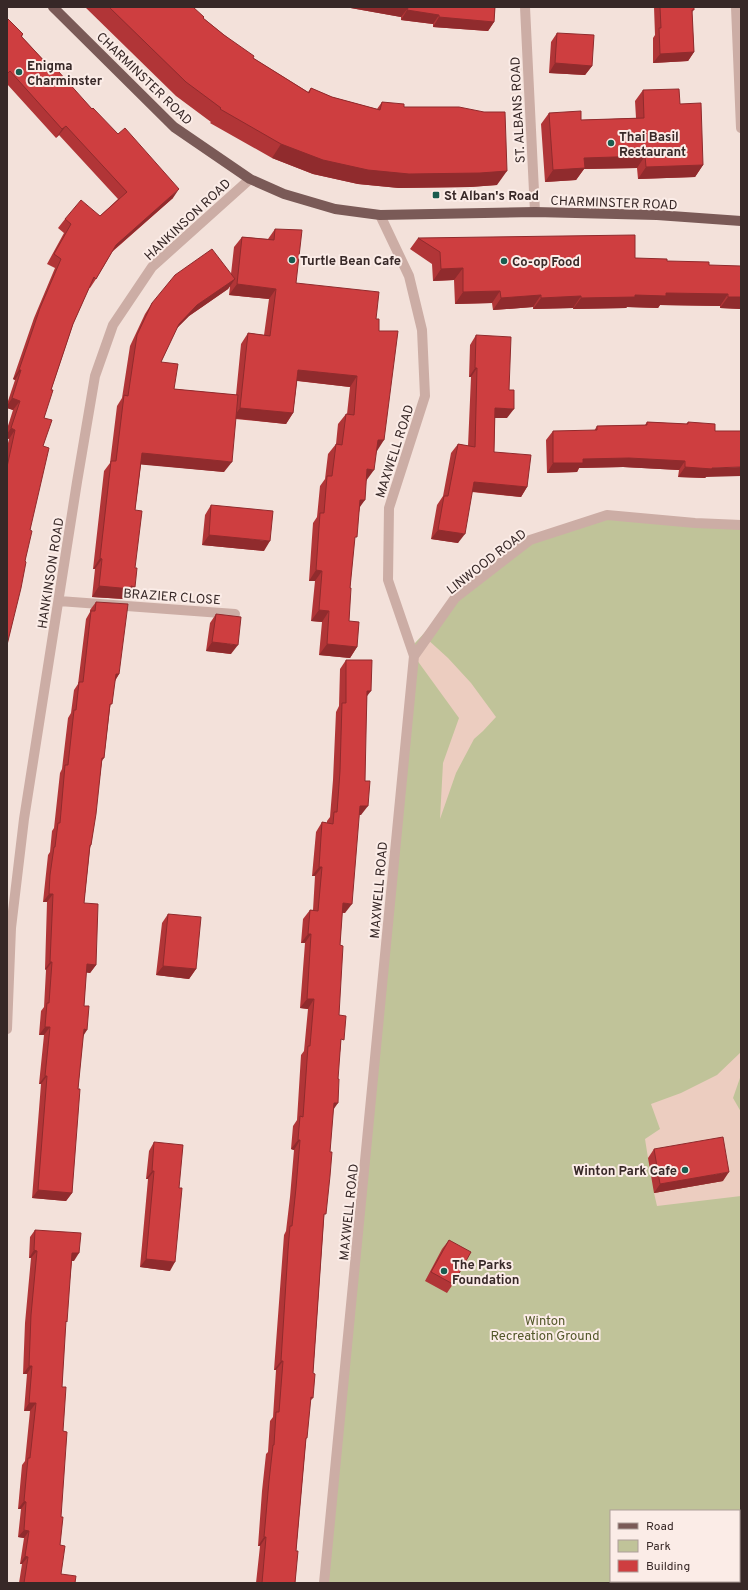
<svg xmlns="http://www.w3.org/2000/svg" width="748" height="1590" font-family="Overpass,sans-serif">
  <rect width="100%" height="100%" fill="#f3e1da"/>
  <!-- green -->
  <path fill="#c0c399" fill-rule="evenodd" d="M607,515L741,524V1583H324L415,643L443,613L530,540ZM611,1511H739V1581H611Z"/>
  <!-- plaza -->
  <path fill="#eccdc0" d="M426,638L448,658L471,683L496,717L483,731L474,739L456,773L440,819L443,763L459,718L414,656Z
    M741,1052V1075L733,1098L741,1112V1196L657,1206L654,1193L723,1181L648,1158L645,1139L660,1129L651,1104L681,1093L717,1075Z"/>
  <g fill="none" stroke-linecap="round" stroke-linejoin="round">
    <!-- minor -->
    <path stroke="#ccada5" stroke-width="10" d="M525,7L535,212
      M736,7L741,128
      M59,601L235,614
      M414,656L455,598L530,540L607,515L695,523L741,525
      M7,1029L11,928L24,819L77,482L95,376L113,325L152,267L250,179
      M324,1583L414,656L388,580L389,508L425,396L422,330L409,276L380,215"/>
    <!-- major -->
    <path stroke="#7a5a57" stroke-width="10" d="M53,7L174,127L250,179L284,194L335,209L380,215L535,212L657,215L741,221"/>
  </g>
  <!-- wall -->
  <path fill="#b13537" fill-rule="evenodd" d="M85,7H193L203,18L253,58L308,92L311,88L332,97L377,109L382,102L404,107L497,185L470,187L399,188L358,184L313,174L272,158L210,123L211,122L176,96Z
    M345,7H495L494,22L488,31L433,27V24L401,20V17Z
    M654,7H694L692,13L694,52L688,61L653,63V38L655,35Z
    M7,18L23,34L22,37L47,64L92,109L173,198L112,252L96,279L90,288H89L73,324L51,390L44,418L43,446L30,530L25,561L7,645V447L9,439L7,438V429L13,410L7,408V404L15,380L13,379L34,318L55,268L47,264L64,233L58,228L65,219L100,216L118,199L59,135L56,138L7,84Z
    M557,33L592,66L585,75L549,73L551,42Z
    M643,90L680,104L703,165L695,177L638,179L637,168L584,169L576,180L545,182L541,124L549,113L581,120L636,118L635,101Z
    M275,229L296,283L376,319L377,451H376L366,481L360,507L354,541L350,588L349,621L357,647L350,658L319,655L322,622L311,621L315,581H309L313,523L317,517L320,486L325,479L328,454L336,444L338,424L346,414H347L350,387L297,381L293,413L286,424L235,419L224,472L141,464L135,510L128,597H125L124,599L92,597L95,569H93L104,471L110,463L117,406L122,398L130,346L145,314L152,303L231,274L234,247L242,237L268,239ZM230,286L229,295L269,299L264,335L248,333L241,344L236,395L174,389L161,362L176,329L189,316L228,289Z
    M418,238L709,265L741,309L720,308V306L660,305L658,308L627,307L626,308L573,309V308L533,309V307L493,310L492,303L455,304L454,280L433,281L432,264L410,249Z
    M476,335L507,418H495L494,452L527,487L521,497L472,492L458,543L431,539L437,505L443,496L451,453L458,444L468,446L471,377H469L470,345Z
    M647,422L686,424L688,422L706,477L705,478L678,477L679,470L623,467L579,468L577,472L547,473L546,440L553,431H594L597,426L645,425Z
    M211,505L264,551L202,545L205,515Z
    M96,602L119,674L115,681L110,708L104,758L102,761L91,845L90,848L84,903L96,965L90,973L86,972L84,1006L83,1035L78,1089L72,1193L66,1201L32,1198L41,1084H39L44,1035H39L41,1011L44,1007L46,970L45,969L47,902H43L45,883L48,855L50,852L52,831L54,828L60,773L62,769L68,718L71,713L74,690L78,684L86,619L90,612V610Z
    M216,614L231,654L206,651L210,623Z
    M346,660L367,696L361,815H359L345,913H342L340,945L339,1015L341,1044L333,1110L324,1218L313,1373V1398L310,1401L306,1440L296,1551L295,1583H256L260,1546H258L262,1491L266,1454L268,1452L270,1421L273,1417L276,1370H274L284,1235L286,1231L290,1197L294,1150L291,1149L293,1126L297,1120L301,1055L304,1051L308,1009L300,1008L305,943H301L303,919L310,910H313L315,876H312L316,832L322,822L327,823V821L330,817L333,780L336,712L339,706L340,669Z
    M168,914L196,969L189,979L156,975L162,923Z
    M154,1142L170,1271L140,1267L148,1179H146L149,1151Z
    M654,1149L723,1181L654,1193L648,1158Z
    M35,1230L74,1261H72L65,1324L62,1387L63,1431L60,1545L61,1574L75,1583H19L22,1564H20L24,1538L18,1537L21,1509H18L22,1465L25,1461L30,1411H24L27,1374H23L25,1323L31,1258H29L30,1237Z
    M449,1240L453,1284L447,1293L425,1281L442,1249Z"/>
  <!-- shaded-wall -->
  <path fill="#902b2d" d="M345,7H401L408,8L401,17Z
    M407,10L439,15L433,24L401,20Z
    M439,17L494,22L488,31L433,27Z
    M694,52L688,61L653,63L660,54Z
    M555,63L592,66L585,75L549,73Z
    M66,126L59,135L56,138L62,129Z
    M281,144L507,171L497,185L470,187L399,188L358,184L313,174L272,158Z
    M645,156L637,168L584,169L576,180L545,182L553,170L584,158Z
    M703,165L695,177L638,179L646,167Z
    M179,189L173,198L109,254L116,245Z
    M463,268L454,280L433,281L441,269Z
    M235,279L228,289L189,316L171,334L179,324L197,305Z
    M237,284L276,289L269,299L229,295Z
    M500,291L492,303L455,304L463,292Z
    M666,293L728,294L720,306L660,305L658,308L627,307L626,308L573,309L581,298Z
    M541,295L533,307L493,310L501,298Z
    M581,296L573,308L533,309L541,298Z
    M728,297H741V309L720,308Z
    M475,368H477L471,377H469Z
    M19,370H21L15,380L13,379Z
    M298,370L357,376L350,387L291,380Z
    M12,398L20,401L13,410L7,408V406Z
    M240,408L293,413L286,424L233,418Z
    M495,408L514,409L507,418H489Z
    M11,428L15,430L9,439L7,438V434Z
    M378,440H384L377,451L371,450Z
    M142,453L232,462L224,472L135,464Z
    M629,458L685,461L679,470L623,467L579,468L577,472L547,473L553,463L583,459Z
    M685,467L712,468L741,467V476L706,477L705,478L678,477Z
    M367,469L374,470L366,481Z
    M474,482L527,487L521,497L467,491Z
    M360,500H365L357,511Z
    M438,530L465,534L458,543L431,539Z
    M209,535L270,541L264,551L202,545Z
    M100,558L102,559L95,569H93Z
    M316,570L322,571L315,581H309Z
    M99,586H131L135,587L128,597H125L124,599L92,597Z
    M319,610L329,611L322,622L311,621Z
    M212,642L238,645L231,654L206,651Z
    M327,644L357,647L350,658L319,655Z
    M116,674H119L114,682Z
    M367,691H371L364,700Z
    M360,806H368L361,815H353Z
    M319,867H322L315,876H312Z
    M49,894H53L47,902H43Z
    M343,903L352,904L345,913L337,912Z
    M308,934H311L305,943H301Z
    M50,962H52L46,970L45,969Z
    M87,964L96,965L90,973L81,972Z
    M163,966L196,969L189,979L156,975Z
    M307,999H314L308,1009L300,1008Z
    M45,1027H50L44,1035H39Z
    M84,1029L87,1030L82,1038Z
    M45,1076H47L41,1084H39Z
    M334,1103H338L331,1113Z
    M298,1140H300L294,1150L291,1149Z
    M152,1171H154L148,1179H146Z
    M729,1172L723,1181L654,1193L660,1184Z
    M38,1190L72,1193L66,1201L32,1198Z
    M34,1250L37,1251L31,1258H29Z
    M72,1253H79L74,1261H67Z
    M146,1259L175,1262L170,1271L140,1267Z
    M281,1361H283L276,1370H274Z
    M29,1366H32L27,1374H23Z
    M29,1403H36L30,1411H24Z
    M24,1501L26,1502L21,1509H18Z
    M24,1530L29,1531L24,1538L18,1537Z
    M264,1537H266L260,1546H258Z
    M25,1556L28,1557L22,1564H20Z"/>
  <!-- building -->
  <path fill="#ce3e40" stroke="#902b2d" d="M109,7H193L204,17L203,18L224,35L254,56L253,58L309,93L311,88L332,97L380,110L382,102L404,104V107H459L484,112H505L507,171L480,173L409,174L368,170L323,160L281,144L220,109L221,108L186,82Z
    M401,7H495L494,22L439,17V15L407,10L408,8Z
    M660,7H694V10H692L694,52L660,54L659,28H661Z
    M7,18L23,34L21,36L47,64L50,62L92,109L93,108L118,134L125,128L179,189L116,245L96,279L94,277L73,324L51,390H53L44,418L52,420L43,446L49,448L30,530L32,531L25,561L26,562L21,588L7,645V467L15,430L11,428L20,401L12,398L21,370H19L40,308L61,259L54,254L71,224L65,219L81,200L100,216L127,192L66,126L62,129L10,71L7,74Z
    M557,33L594,35L592,66L555,63Z
    M679,89L680,104L701,103L703,165L646,167L645,156L584,158L585,168L553,170L549,113L581,111V120L644,118L643,90Z
    M275,229L302,230L296,283L379,292L376,319H379V331H398L384,440H378L374,470L367,469L365,500H360L357,537H355L350,588H351L349,621L359,622L357,647L327,644L329,611L319,610L322,571L316,570L320,513H324L327,476H332L336,444L342,445L346,414L354,415L357,376L298,370L293,413L240,408L248,333L270,336L276,289L237,284L242,237L274,240Z
    M635,235V258L667,259V261L709,262V265L741,266V297H728V294L666,293V296L635,295V297L581,298V296L541,298V295L501,298L500,291L463,292V268L441,269L440,252L418,238Z
    M212,249L235,279L197,305L179,324L161,362L178,364L174,389L238,395L232,462L142,453L135,510L142,511L135,568H137L135,587L131,586V589L99,586L102,559L100,558L111,461H116L124,395L128,396L137,335L152,303L175,275Z
    M476,335L511,337L509,390H514V409L495,408L494,452L531,455L527,487L474,482L465,534L438,530L444,496H448L458,444L475,447L477,368H475Z
    M647,422L688,424V422L715,424V431H741V467L712,468V469L685,467V461L629,458L583,459V463H553V431L597,430V426L647,425Z
    M211,505L273,511L270,541L209,535Z
    M96,602L128,604L119,674H116L112,704H110L104,758H102L96,814L91,845H90L84,903L98,904L96,965L87,964L84,1006H89L87,1030L84,1029L78,1089H80L72,1193L38,1190L47,1076H45L50,1027H45L47,1003H49L52,962H50L53,894H49L50,875L54,847H55L58,823H60L65,765H68L74,710H76L79,682H83L91,611H95Z
    M216,614L241,617L238,645L212,642Z
    M346,660H372L371,691H367L366,734L365,781H370L368,806H360L352,904L343,903L340,945L343,946L339,1015L346,1016L344,1040L341,1039L338,1079H339L338,1103H334L330,1152H332L330,1176L326,1214H324L313,1373L315,1374L313,1398L311,1397L307,1438H306L296,1551H298L295,1583H262L266,1537H264L269,1481L273,1445H274L276,1412H279L283,1361H281L288,1250L290,1226H292L296,1188L300,1140H298L300,1116L303,1117L308,1046H310L314,999H307L311,934H308L310,910L318,911L322,867H319L322,822L333,824L334,812H337L340,771L342,703H346Z
    M168,914L201,917L196,969L163,966Z
    M723,1137L729,1172L660,1184L654,1149Z
    M154,1142L183,1145L179,1188H182L175,1262L146,1259L154,1171H152Z
    M35,1230L81,1233L79,1253H72L67,1322L66,1321L62,1387H66L63,1431L67,1432L61,1517H63L60,1545L65,1546L61,1574L76,1576L75,1583H24L28,1557L25,1556L29,1531L24,1530L26,1502L24,1501L28,1458H30L36,1403H29L32,1366H29L31,1315L37,1251L34,1250Z
    M449,1240L471,1252L453,1284L431,1272Z"/>
  <!-- markers -->
  <g fill="#1a5c4f" stroke="#fbece7" stroke-width="1.5">
    <circle cx="19" cy="72" r="4"/>
    <circle cx="611" cy="143" r="4"/>
    <rect x="432" y="191" width="8" height="8" rx="2"/>
    <circle cx="292" cy="260" r="4"/>
    <circle cx="504" cy="261" r="4"/>
    <circle cx="685" cy="1170" r="4"/>
    <circle cx="444" cy="1271" r="4"/>
  </g>
  <g text-anchor="middle" stroke-width="4" stroke-linejoin="round" paint-order="stroke">
    <!-- poi labels -->
    <g font-size="13" font-weight="bold" fill="#372827" stroke="#fbece7" text-anchor="start">
      <text x="27" y="70">Enigma<tspan x="27" dy="15">Charminster</tspan></text>
      <text x="619" y="141">Thai Basil<tspan x="619" dy="15">Restaurant</tspan></text>
      <text x="444" y="200">St Alban's Road</text>
      <text x="300" y="265">Turtle Bean Cafe</text>
      <text x="512" y="266">Co-op Food</text>
      <text x="677" y="1175" text-anchor="end">Winton Park Cafe</text>
      <text x="452" y="1269">The Parks<tspan x="452" dy="15">Foundation</tspan></text>
    </g>
    <!-- street labels -->
    <g font-size="13" fill="#372827" stroke="#fbece7">
      <text transform="translate(145 78) rotate(44)" y="5">CHARMINSTER ROAD</text>
      <text transform="translate(517 110) rotate(-93)" y="5">ST. ALBANS ROAD</text>
      <text transform="translate(614 202) rotate(2)" y="5">CHARMINSTER ROAD</text>
      <text transform="translate(187 219) rotate(-43)" y="5">HANKINSON ROAD</text>
      <text transform="translate(394 451) rotate(-72)" y="5">MAXWELL ROAD</text>
      <text transform="translate(486 561) rotate(-38)" y="5">LINWOOD ROAD</text>
      <text transform="translate(50 573) rotate(-81)" y="5">HANKINSON ROAD</text>
      <text transform="translate(172 596) rotate(4)" y="5">BRAZIER CLOSE</text>
      <text transform="translate(378 890) rotate(-85)" y="5">MAXWELL ROAD</text>
      <text transform="translate(348 1212) rotate(-84)" y="5">MAXWELL ROAD</text>
    </g>
    <!-- park labels -->
    <g font-size="13" fill="#525729" stroke="#fbece7">
      <text x="545" y="1325">Winton<tspan x="545" dy="15">Recreation Ground</tspan></text>
    </g>
  </g>
  <!-- border -->
  <rect width="748" height="1590" fill="none" stroke="#372827" stroke-width="16"/>
  <!-- legend -->
  <rect x="610" y="1510" width="130" height="72" fill="#fbece7" stroke="#ad9e9a"/>
  <rect x="618" y="1523" width="20" height="6" fill="#7a5a57" stroke="#ad9e9a"/>
  <text x="646" y="1530" font-size="12" fill="#372827">Road</text>
  <rect x="618" y="1540" width="20" height="12" fill="#c0c399" stroke="#ad9e9a"/>
  <text x="646" y="1550" font-size="12" fill="#372827">Park</text>
  <rect x="618" y="1560" width="20" height="12" fill="#ce3e40" stroke="#ad9e9a"/>
  <text x="646" y="1570" font-size="12" fill="#372827">Building</text>
</svg>
